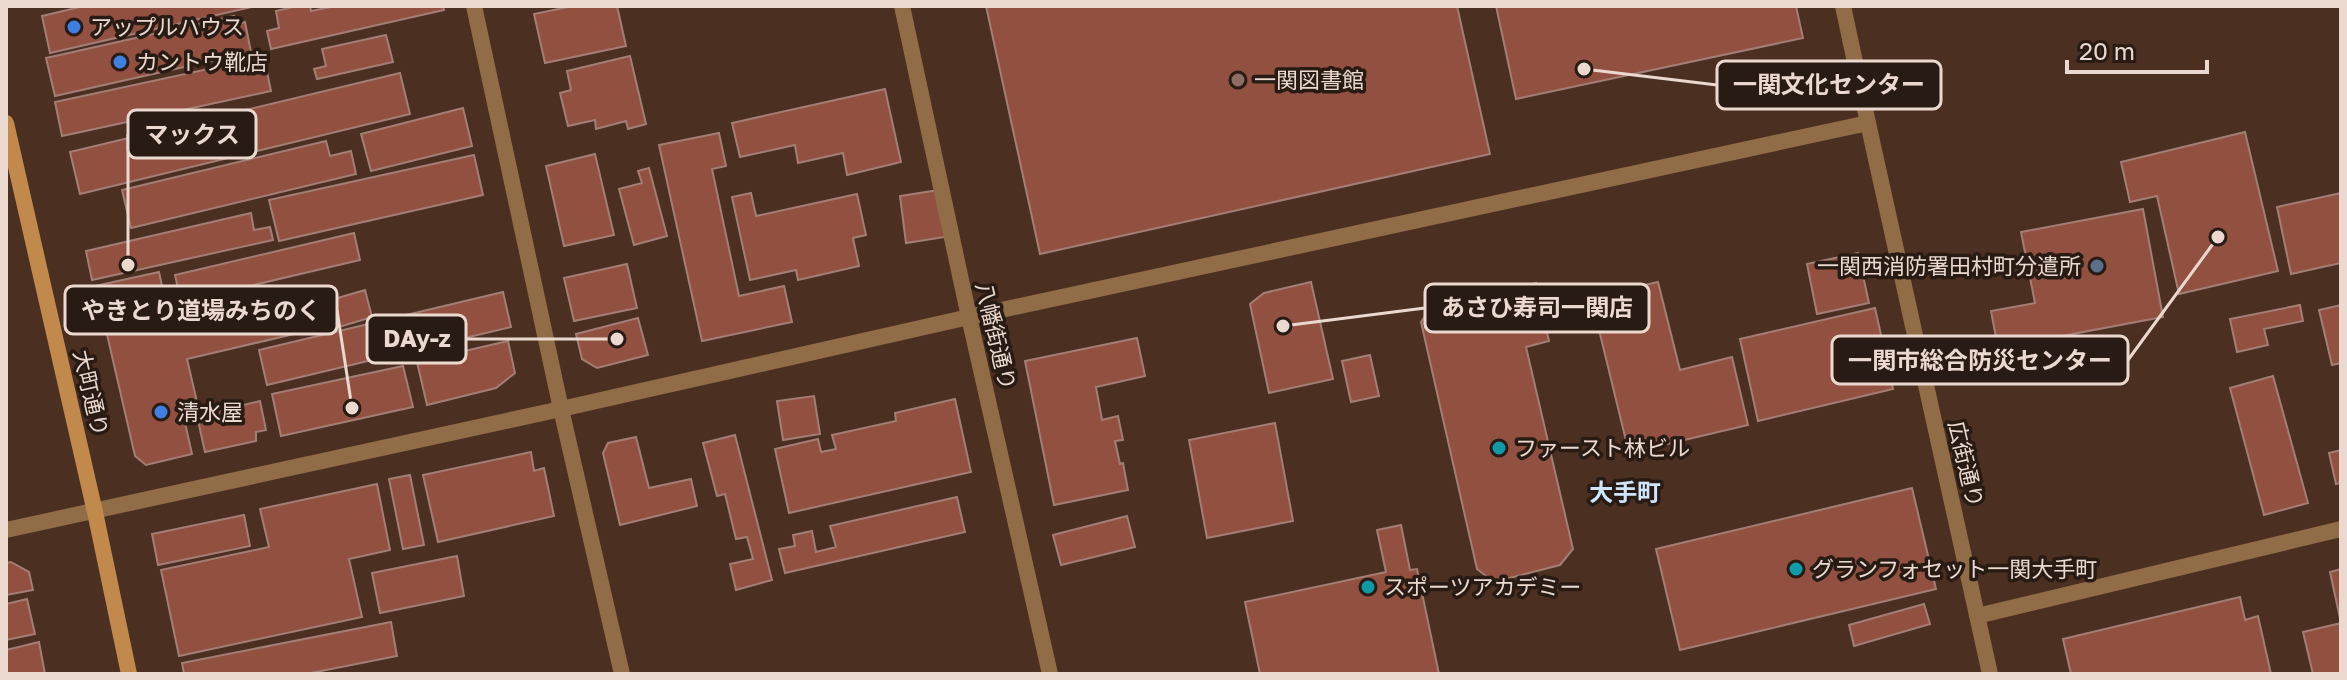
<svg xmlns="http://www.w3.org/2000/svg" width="2347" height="680" font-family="'Golos Text','Noto Sans JP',sans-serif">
  <rect width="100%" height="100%" fill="#4b2f21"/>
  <!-- building -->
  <path fill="#925040" stroke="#a27e75" stroke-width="2" d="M84,6H256L50,53L42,16Z
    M297,6H310L311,11L335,6H443L444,10L271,49L267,31L279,28L276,11Z
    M573,6H617L626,46L545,63L534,14Z
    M986,6H1457L1490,154L1040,254Z
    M1496,6H1796L1803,38L1516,99Z
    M234,16L235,25L245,22L251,52L55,96L46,58Z
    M386,35L393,62L317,79L314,69L326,66L322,49Z
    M630,56L646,124L628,129L626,121L596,129L595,120L568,126L560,93L571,90L567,71Z
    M264,57L271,91L62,136L55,102Z
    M400,73L410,114L80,194L70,152Z
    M885,89L901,162L847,175L843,153L798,163L795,145L740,157L732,123Z
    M463,108L472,146L371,171L361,134Z
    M2245,132L2278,271L2179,294L2157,196L2130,202L2121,162Z
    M719,133L726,166L712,169L739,296L784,286L792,322L702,341L659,145Z
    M326,141L330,156L351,151L356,174L131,228L122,190Z
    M595,154L614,235L564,246L546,166Z
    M474,155L483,195L279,241L269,200Z
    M649,168L667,236L634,245L619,189L642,183L638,171Z
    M939,190L945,237L906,243L900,196Z
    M751,193L756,216L857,194L866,235L853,238L859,266L798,280L796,270L750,280L732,197Z
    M2341,193V263L2291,274L2277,207Z
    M2143,209L2163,317L1998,348L1991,311L2035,303L2021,232Z
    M251,213L254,230L270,227L273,240L92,280L86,251Z
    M354,233L360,260L181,302L175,275Z
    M1858,253L1869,303L1817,314L1807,264Z
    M627,264L637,308L574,321L564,278Z
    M159,272L167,309L104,323L95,286Z
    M1311,282L1333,379L1269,393L1250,304L1264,293Z
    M1658,282L1680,370L1732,357L1748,425L1629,453L1591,297Z
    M1536,283L1549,341L1526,347L1573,549L1560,565L1494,582L1477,569L1421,322L1431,308Z
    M297,286L307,331L187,359L197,402L181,405L192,454L146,465L135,456L106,330Z
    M365,290L372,317L339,327L331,300Z
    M503,292L511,327L267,385L259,350Z
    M2300,305L2303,321L2264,329L2268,345L2237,352L2230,319Z
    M2341,305V363L2332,365L2319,310Z
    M1875,308L1893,389L1758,421L1740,339Z
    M638,318L648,355L597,368L582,359L576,334Z
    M1137,338L1145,376L1096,387L1102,420L1118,416L1123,440L1115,441L1120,464L1123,463L1128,490L1054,505L1025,361Z
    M508,341L515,373L496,388L427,405L417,362Z
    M1370,355L1379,396L1351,402L1342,361Z
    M403,366L413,407L281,436L272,394Z
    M2273,376L2308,503L2264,515L2230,388Z
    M814,396L820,434L783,440L777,401Z
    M955,399L971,472L789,513L775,449L818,439L821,452L836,449L832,435L896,421L895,413Z
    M260,401L266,430L256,432V441L205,452L197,416Z
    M1275,423L1293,521L1207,538L1189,440Z
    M735,435L772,580L736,590L730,564L753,559L747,537L736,539L725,494L717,496L703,443Z
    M636,437L649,488L691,479L697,506L620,525L603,453L608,443Z
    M2341,450V483L2336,484L2329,453Z
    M531,452L534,471L544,468L554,516L438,542L423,475Z
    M410,475L424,545L403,549L389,479Z
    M377,484L390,550L349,559L362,617L179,656L161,570L269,547L260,509Z
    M1912,488L1936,589L1680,650L1656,549Z
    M957,497L965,532L785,573L779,549L795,546L793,535L812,531L816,552L836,547L830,526Z
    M244,515L250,546L158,565L152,534Z
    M1127,516L1135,547L1061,565L1053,535Z
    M1401,525L1410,570L1417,569L1439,674H1260L1245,602L1386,572L1377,530Z
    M457,556L464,596L380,613L372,573Z
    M11,562L29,572L33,590L6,595V563Z
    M2341,569V674H2313L2303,632L2341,623L2330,572Z
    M2240,597L2245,620L2258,616L2271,674H2071L2063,639Z
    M27,599L35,634L6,640V604Z
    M1924,604L1930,624L1854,646L1849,625Z
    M391,622L397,656L306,674H184L182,663Z
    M39,642L45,674H6V650Z"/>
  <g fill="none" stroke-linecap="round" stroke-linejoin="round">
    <!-- minor -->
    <path stroke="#906c47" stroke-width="16" d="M474,6L561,409L622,674
      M1868,123L1990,674
      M1977,616L2341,529"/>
    <!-- tertiary -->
    <path stroke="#906c47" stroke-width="16" d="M902,6L969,317L1050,674
      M6,530L561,409L969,317L1868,123L1843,6"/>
    <!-- secondary -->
    <path stroke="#c2894c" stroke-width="16" d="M6,123L95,512L129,674"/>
  </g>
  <!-- markers -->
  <g fill="#3f7fe0" stroke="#271b14" stroke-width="3">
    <circle cx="74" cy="27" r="8"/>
    <circle cx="120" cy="62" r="8"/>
    <circle cx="161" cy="412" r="8"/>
  </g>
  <circle fill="#8d6e63" stroke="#271b14" stroke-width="3" cx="1238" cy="80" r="8"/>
  <circle fill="#5c6f8a" stroke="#271b14" stroke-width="3" cx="2097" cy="266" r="8"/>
  <g fill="#0f9aa8" stroke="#271b14" stroke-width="3">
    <circle cx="1499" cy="448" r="8"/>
    <circle cx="1796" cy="569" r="8"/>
    <circle cx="1368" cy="587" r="8"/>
  </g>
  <g text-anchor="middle" stroke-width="7" stroke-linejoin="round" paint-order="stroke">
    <!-- poi labels -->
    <g font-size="22" fill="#ebd9d0" stroke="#271b14" text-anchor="start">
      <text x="90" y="35">アップルハウス</text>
      <text x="136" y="70">カントウ靴店</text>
      <text x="1254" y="88">一関図書館</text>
      <text x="2081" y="274" text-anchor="end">一関西消防署田村町分遣所</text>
      <text x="177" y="420">清水屋</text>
      <text x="1515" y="456">ファースト林ビル</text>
      <text x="1812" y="577">グランフォセット一関大手町</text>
      <text x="1384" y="595">スポーツアカデミー</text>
    </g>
    <!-- street labels -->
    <g font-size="22" fill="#ebd9d0" stroke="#271b14">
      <text transform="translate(996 336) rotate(77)" y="8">八幡街通り</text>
      <text transform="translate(91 393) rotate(77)" y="8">大町通り</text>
      <text transform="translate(1966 464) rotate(77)" y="8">広街通り</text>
    </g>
    <!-- neighbourhood labels -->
    <g font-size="24" font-weight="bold" fill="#cfe5fd" stroke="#271b14">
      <text x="1625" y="501">大手町</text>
    </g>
  </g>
  <!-- callouts -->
  <path fill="none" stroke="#ebd9d0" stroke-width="3" d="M1584 69L1717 85M128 265L128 134M1283 326L1425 308M352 408L337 310M617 339L466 339M2218 237L2128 360"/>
  <g fill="#ebd9d0" stroke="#271b14" stroke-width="3">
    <circle cx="1584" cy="69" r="8"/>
    <circle cx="128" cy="265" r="8"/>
    <circle cx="1283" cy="326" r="8"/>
    <circle cx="352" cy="408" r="8"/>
    <circle cx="617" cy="339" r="8"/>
    <circle cx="2218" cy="237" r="8"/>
  </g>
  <g fill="#271b14" stroke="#ebd9d0" stroke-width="3">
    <rect x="1717" y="61" width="224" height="48" rx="8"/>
    <rect x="128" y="110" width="128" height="48" rx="8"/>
    <rect x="1425" y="284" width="224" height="48" rx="8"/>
    <rect x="65" y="286" width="272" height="48" rx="8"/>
    <rect x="367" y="315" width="99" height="48" rx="8"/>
    <rect x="1832" y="336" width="296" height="48" rx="8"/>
  </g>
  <g font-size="24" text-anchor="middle" font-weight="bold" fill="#ebd9d0">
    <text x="1829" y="93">一関文化センター</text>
    <text x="192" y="143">マックス</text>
    <text x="1537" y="316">あさひ寿司一関店</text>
    <text x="201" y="319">やきとり道場みちのく</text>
    <text x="417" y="347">DAy-z</text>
    <text x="1980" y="369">一関市総合防災センター</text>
  </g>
  <!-- border -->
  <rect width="2347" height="680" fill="none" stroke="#ebd9d0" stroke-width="16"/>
  <!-- scale -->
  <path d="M2067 60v12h140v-12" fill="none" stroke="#ebd9d0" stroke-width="4"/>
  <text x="2079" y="60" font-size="24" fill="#ebd9d0" stroke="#271b14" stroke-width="6" paint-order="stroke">20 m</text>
</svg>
